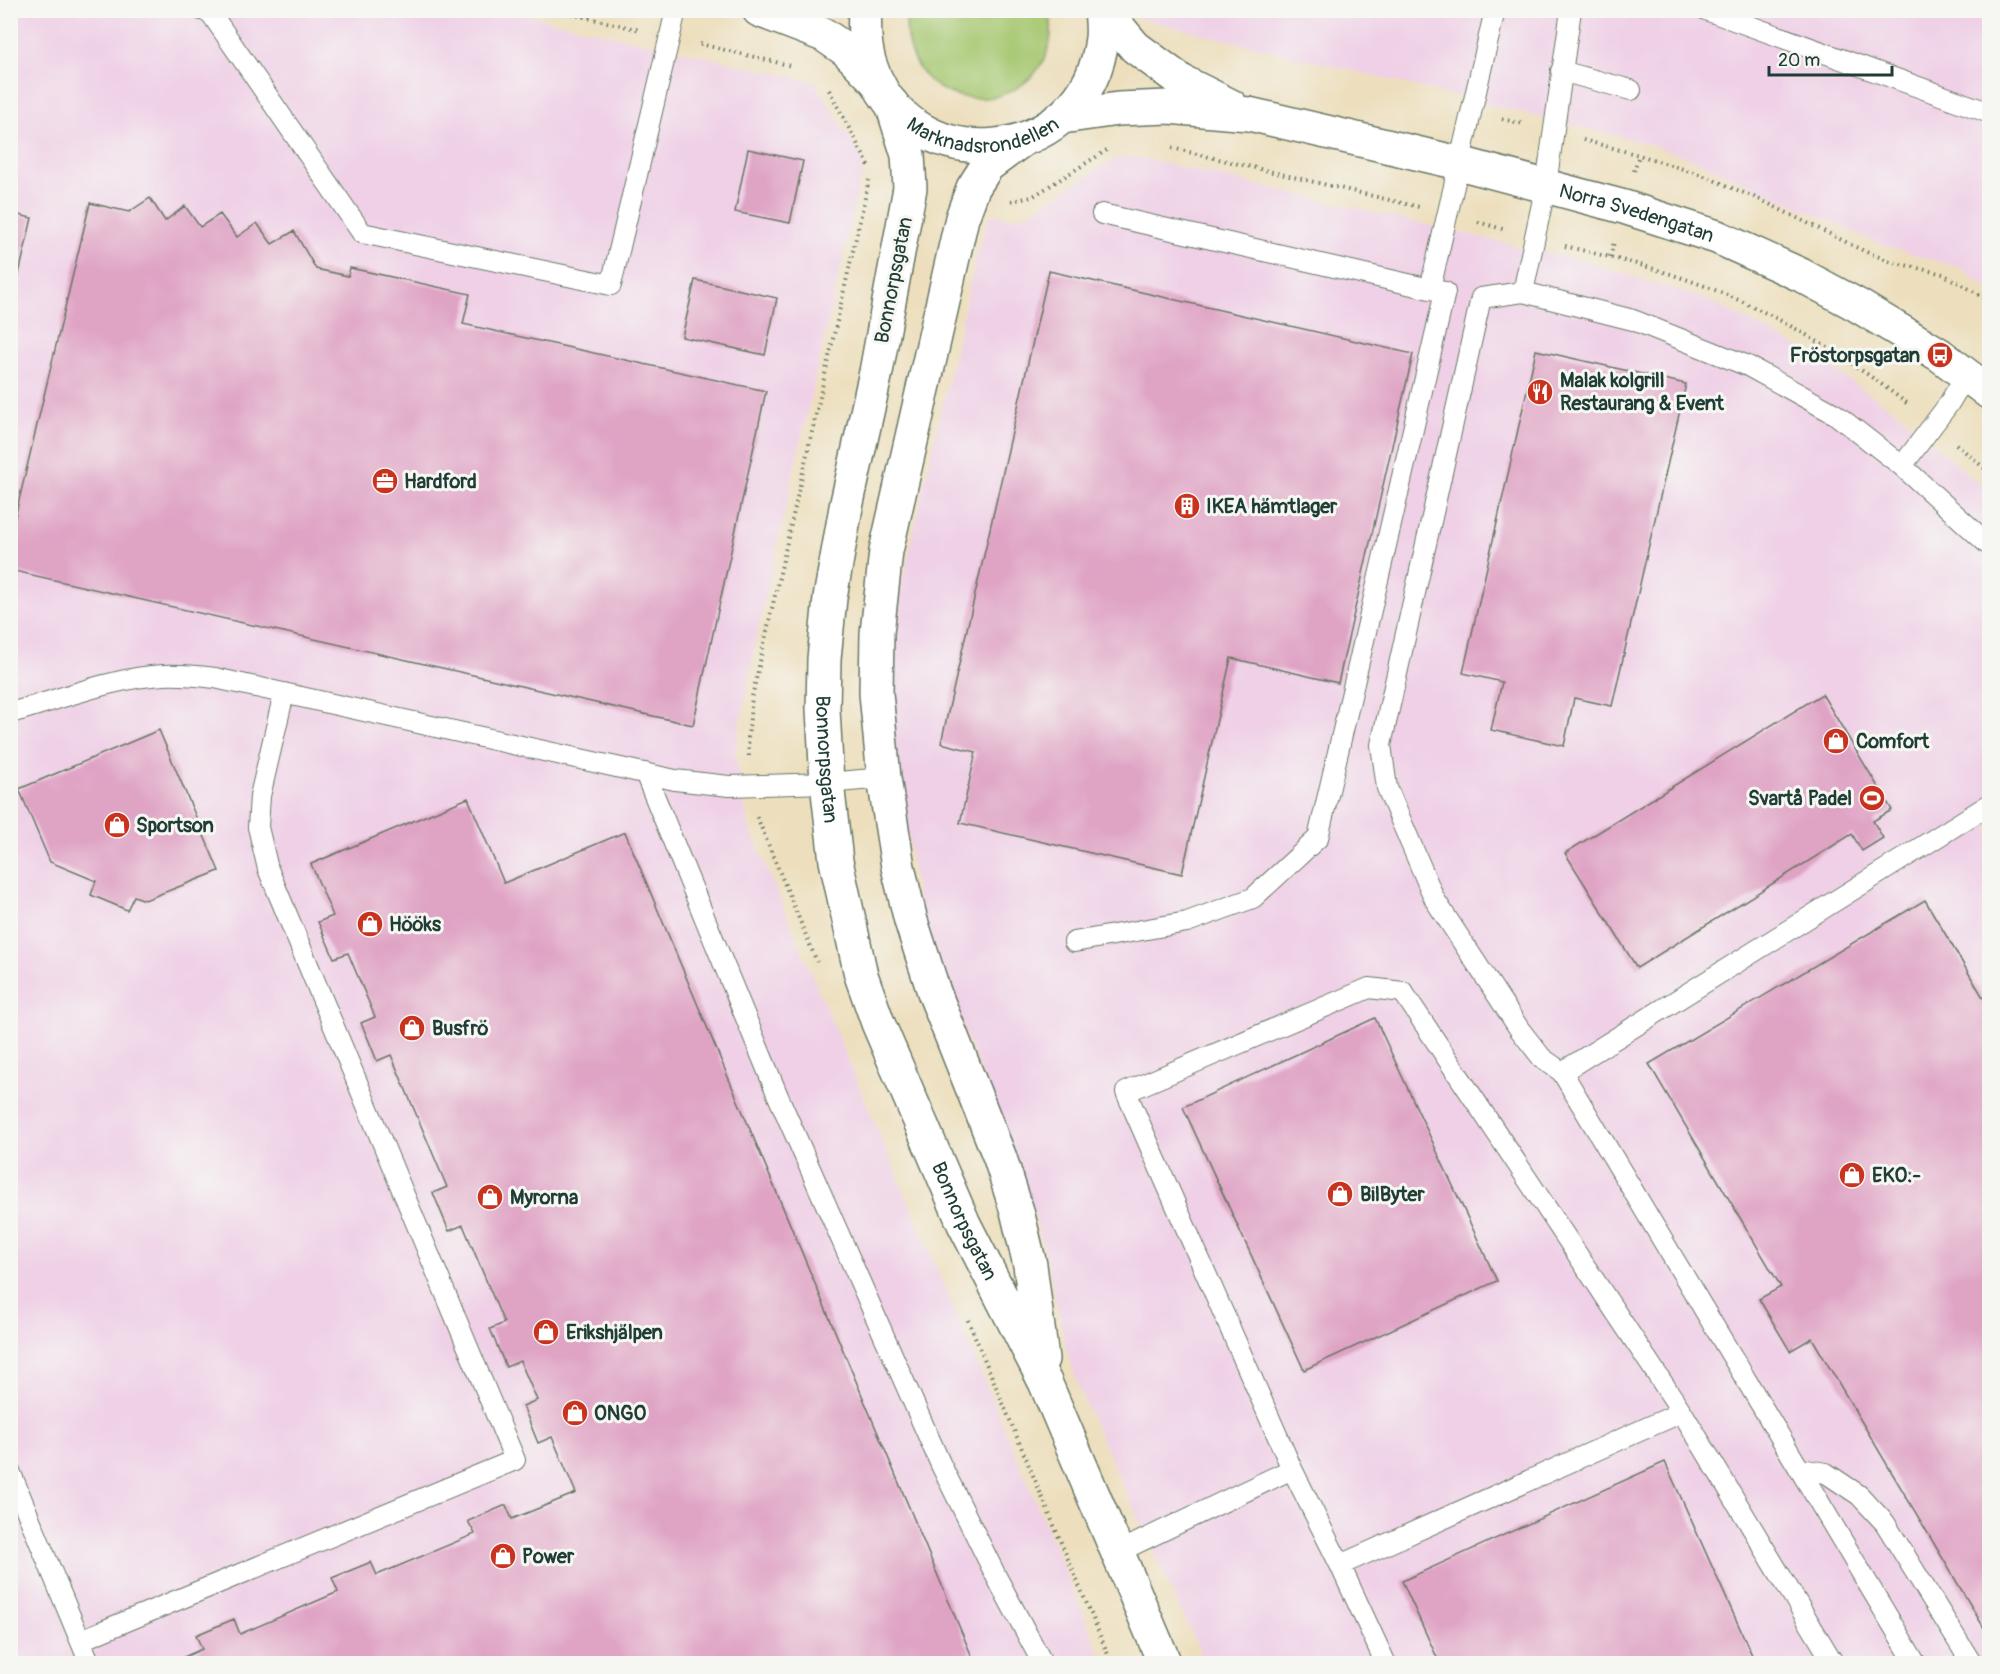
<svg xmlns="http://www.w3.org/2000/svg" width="2000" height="1674" font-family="Pangolin,sans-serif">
  <rect width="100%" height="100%" fill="#f6f6f2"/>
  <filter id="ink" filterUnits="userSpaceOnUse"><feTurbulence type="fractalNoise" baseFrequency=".0167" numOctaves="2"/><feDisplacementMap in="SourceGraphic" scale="12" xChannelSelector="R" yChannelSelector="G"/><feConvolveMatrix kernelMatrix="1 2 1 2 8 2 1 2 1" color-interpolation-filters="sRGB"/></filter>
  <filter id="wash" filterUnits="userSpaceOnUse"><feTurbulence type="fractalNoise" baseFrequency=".008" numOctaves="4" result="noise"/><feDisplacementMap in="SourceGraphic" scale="24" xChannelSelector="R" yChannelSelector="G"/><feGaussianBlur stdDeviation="1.35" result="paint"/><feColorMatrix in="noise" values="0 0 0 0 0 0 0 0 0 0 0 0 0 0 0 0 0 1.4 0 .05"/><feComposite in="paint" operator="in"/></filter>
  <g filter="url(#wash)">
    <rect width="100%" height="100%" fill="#eddfbd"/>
    <!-- built -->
    <path fill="#efd0e6" d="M11,11H508L815,82L864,163L756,639L735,753L748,824L1104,1663L11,1664Z
      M1132,11H1989V289L1961,268L1885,246L1695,160L1646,143L1134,17Z
      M1116,158H1141L1586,262L1710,301L1809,353L1902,416L1989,493V1663H1205L1082,1397L1067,1352L1045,1252L1020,1168L942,978L917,897L892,729V657L897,604L976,258L990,215L1015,218L1032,212Z"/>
    <!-- green -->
    <path fill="#a6c770" stroke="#628252" stroke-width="1.5" d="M1050,10C1050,18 1052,26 1051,34C1041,125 895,121 907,11Z"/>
    <g id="blocks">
      <!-- building -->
      <path fill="#dfa3c4" d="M748,149L803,161L790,223L735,212Z
        M150,198L165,221L185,206L200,227L220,214L237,237L257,223L272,244L294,231L316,269L348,276L350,268L470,294L463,324L766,391L693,725L10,570V538L90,203L129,212Z
        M10,213L32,218L11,308H10Z
        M1049,271L1413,354L1338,683L1231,658L1182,874L960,823L976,752L941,743Z
        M695,280L777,298L765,355L682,337Z
        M1536,350L1686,384L1612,706L1574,698L1564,746L1491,730L1502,682L1463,673Z
        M1822,694L1892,810L1873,821L1883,838L1862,851L1852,834L1637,968L1565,853Z
        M159,730L219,871L145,900L134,896L127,910L91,895L96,881L50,862L19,789Z
        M468,798L504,883L625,832L975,1664H168L202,1649L196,1635L234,1619L240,1634L338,1592L332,1578L371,1562L377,1575L475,1534L468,1521L506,1505L512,1519L576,1493L552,1437L538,1443L523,1406L537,1400L520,1361L506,1367L490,1329L504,1323L463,1225L449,1231L433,1193L447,1187L391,1055L377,1061L369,1041L361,1023L375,1017L348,953L334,958L318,922L333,916L311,864Z
        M1925,900L1990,1009V1638L1812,1338L1790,1351L1759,1299L1781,1287L1649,1064Z
        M1375,1018L1497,1281L1304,1370L1183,1107Z
        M1665,1462L1756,1664H1440L1402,1581Z"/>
    </g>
  </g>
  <g filter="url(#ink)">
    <use href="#blocks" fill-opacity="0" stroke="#677664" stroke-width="1.5"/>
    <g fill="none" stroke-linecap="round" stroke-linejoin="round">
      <defs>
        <path id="lane" d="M202,10L210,12L362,233L611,285L676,10
          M1571,10L1546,185L1523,292L1481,298L1381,745L1387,788L1435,900L1520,1030L1542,1058L1562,1072L1916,1664
          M1706,10L1990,113
          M1561,71L1631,90
          M1102,214L1430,289L1495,10
          M1523,292L1633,320L1748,366L1835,414L1902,466
          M1966,375L1948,405L1902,466L1990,546
          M10,713C58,700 115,677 164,675C181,674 198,676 215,678L675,780L729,786L827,783L884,778
          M645,773L778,1096L941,1465L997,1578L1043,1664
          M1074,942L1187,922L1253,898L1318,838L1445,292L1430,289
          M1562,1072L1990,804
          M1800,1469L1826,1473L1859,1495L1885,1523L1972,1664
          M10,1471L90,1664
          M1118,1552L1292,1469
          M1340,1565L1682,1412
          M81,1640L515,1460L268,869L258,827L260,796L284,693
          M1386,1664L1340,1565L1292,1469L1126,1092L1369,988L1403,992L1682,1412L1834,1664"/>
        <g id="street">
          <path d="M759,10L824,35L846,50L878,83"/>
          <path d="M1104,10L1135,47L1181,81L1231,106"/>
          <path id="s1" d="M1062,117L1118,109L1168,107L1249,114L1459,163L1624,207L1717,237L1801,275L1857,305L1940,355L1990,393"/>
        </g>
        <g id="secondary">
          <path id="s2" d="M865,10C864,27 864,44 869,61C907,186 1088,168 1102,38C1103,29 1102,19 1101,10"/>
          <path id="s3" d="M892,104L908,155L910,188L876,372L846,507L830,598L824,659L823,709L827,783L836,861L861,975L878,1023L964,1224L1045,1382L1165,1664"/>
          <path d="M1022,140L987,166L973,188L962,218L886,551L877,633L876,693L884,778L898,867L911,921L934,992L1000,1158L1017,1211L1030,1265L1042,1359"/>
        </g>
      </defs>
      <!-- lane casing -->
      <use href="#lane" stroke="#677664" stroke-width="22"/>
      <!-- street casing -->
      <use href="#street" stroke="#677664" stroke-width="36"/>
      <!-- secondary casing -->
      <use href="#secondary" stroke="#677664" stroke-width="36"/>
      <!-- path -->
      <path stroke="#677664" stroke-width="4" stroke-dasharray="1.5 4.5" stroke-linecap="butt" d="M554,10L640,30
        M700,44L792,66
        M829,90L869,166
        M1502,119L1524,124
        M1583,140L1639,155L1702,175L1763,201L1864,251L1892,262L1943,274L1973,291L1990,303
        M1172,148L1419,207
        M1634,171L1639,155
        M1011,201L1032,197L1107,150
        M1478,222L1506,230
        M1565,246C1605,256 1646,265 1685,279C1766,306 1842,353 1909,405
        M1610,257L1614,242
        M1956,444L1990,473
        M749,756L748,738L752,697L869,180
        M757,817L817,962
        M968,1320L1112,1664"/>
      <!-- lane -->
      <use href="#lane" stroke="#fff" stroke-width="20"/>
      <!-- street -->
      <use href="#street" stroke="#fff" stroke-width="33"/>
      <!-- secondary -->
      <use href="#secondary" stroke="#fff" stroke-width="33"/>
    </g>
  </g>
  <!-- icons -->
  <defs>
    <symbol id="bus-disc" viewBox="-11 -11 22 22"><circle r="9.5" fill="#c8321e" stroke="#f6f6f2"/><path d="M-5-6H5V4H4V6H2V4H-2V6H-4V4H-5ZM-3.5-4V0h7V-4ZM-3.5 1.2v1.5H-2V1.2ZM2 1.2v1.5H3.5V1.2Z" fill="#fff"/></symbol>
    <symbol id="restaurant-disc" viewBox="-11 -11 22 22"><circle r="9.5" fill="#c8321e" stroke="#f6f6f2"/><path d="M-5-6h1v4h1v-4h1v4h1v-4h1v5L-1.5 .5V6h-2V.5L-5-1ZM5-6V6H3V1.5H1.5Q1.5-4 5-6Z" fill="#fff"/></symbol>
    <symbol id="office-disc" viewBox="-11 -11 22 22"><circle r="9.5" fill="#c8321e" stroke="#f6f6f2"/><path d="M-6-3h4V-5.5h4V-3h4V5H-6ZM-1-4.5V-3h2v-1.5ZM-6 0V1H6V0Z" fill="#fff"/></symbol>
    <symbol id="building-disc" viewBox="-11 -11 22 22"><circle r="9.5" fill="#c8321e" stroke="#f6f6f2"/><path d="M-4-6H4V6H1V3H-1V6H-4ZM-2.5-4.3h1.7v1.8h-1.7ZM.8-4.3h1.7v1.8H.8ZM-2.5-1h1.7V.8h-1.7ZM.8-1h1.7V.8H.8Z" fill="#fff"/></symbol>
    <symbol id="shop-disc" viewBox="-11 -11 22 22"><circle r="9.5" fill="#c8321e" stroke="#f6f6f2"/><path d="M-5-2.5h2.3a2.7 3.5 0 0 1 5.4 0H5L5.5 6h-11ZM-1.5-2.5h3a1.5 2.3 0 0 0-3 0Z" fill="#fff"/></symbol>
    <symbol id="stadium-disc" viewBox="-11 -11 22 22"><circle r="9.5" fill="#c8321e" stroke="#f6f6f2"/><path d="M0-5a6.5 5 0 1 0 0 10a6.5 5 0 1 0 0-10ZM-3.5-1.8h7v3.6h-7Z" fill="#fff"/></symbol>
  </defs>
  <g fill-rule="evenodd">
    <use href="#bus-disc" x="1925" y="340" width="30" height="30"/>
    <use href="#restaurant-disc" x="1525" y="377" width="30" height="30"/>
    <use href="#office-disc" x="370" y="466" width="30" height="30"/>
    <use href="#building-disc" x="1172" y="491" width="30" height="30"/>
    <use href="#shop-disc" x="1821" y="726" width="30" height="30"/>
    <use href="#stadium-disc" x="1857" y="783" width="30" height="30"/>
    <use href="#shop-disc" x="102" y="810" width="30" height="30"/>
    <use href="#shop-disc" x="355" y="909" width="30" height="30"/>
    <use href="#shop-disc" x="397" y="1013" width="30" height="30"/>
    <use href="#shop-disc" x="1837" y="1160" width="30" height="30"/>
    <use href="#shop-disc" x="1325" y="1179" width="30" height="30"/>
    <use href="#shop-disc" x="475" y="1182" width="30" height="30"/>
    <use href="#shop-disc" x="531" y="1317" width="30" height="30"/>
    <use href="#shop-disc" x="560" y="1398" width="30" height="30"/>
    <use href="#shop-disc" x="488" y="1541" width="30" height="30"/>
  </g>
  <g text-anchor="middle" stroke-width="6" stroke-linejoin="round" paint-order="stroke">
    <!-- street labels -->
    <g font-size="20" fill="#1f3d34" stroke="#f6f6f2">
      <text dy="7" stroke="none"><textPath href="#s2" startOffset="204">Marknadsrondellen</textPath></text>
      <text dy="7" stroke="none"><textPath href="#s1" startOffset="588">Norra Svedengatan</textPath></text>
      <text transform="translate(893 280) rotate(-79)" y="7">Bonnorpsgatan</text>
      <text dy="7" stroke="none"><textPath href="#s3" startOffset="666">Bonnorpsgatan</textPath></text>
      <text dy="7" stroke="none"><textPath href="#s3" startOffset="1152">Bonnorpsgatan</textPath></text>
    </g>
    <!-- poi labels -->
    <g font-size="20" font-weight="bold" fill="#1f3d34" stroke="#f6f6f2" text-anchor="start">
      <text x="1920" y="362" text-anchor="end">Fröstorpsgatan</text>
      <text x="1560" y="387">Malak kolgrill<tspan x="1560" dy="23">Restaurang &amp; Event</tspan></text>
      <text x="404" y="488">Hardford</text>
      <text x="1206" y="513">IKEA hämtlager</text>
      <text x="1856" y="748">Comfort</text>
      <text x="1852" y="805" text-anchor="end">Svartå Padel</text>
      <text x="136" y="832">Sportson</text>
      <text x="389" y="931">Hööks</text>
      <text x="432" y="1035">Busfrö</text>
      <text x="1872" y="1182">EKO:-</text>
      <text x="1360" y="1201">BilByter</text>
      <text x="510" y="1204">Myrorna</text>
      <text x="566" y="1339">Erikshjälpen</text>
      <text x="594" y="1420">ONGO</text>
      <text x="522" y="1563">Power</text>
    </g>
  </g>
  <!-- margin -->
  <rect width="2000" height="1674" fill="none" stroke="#f6f6f2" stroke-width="36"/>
  <!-- scale -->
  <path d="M1769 66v9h123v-9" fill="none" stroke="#1f3d34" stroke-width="3"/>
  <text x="1778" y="66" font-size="18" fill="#1f3d34" stroke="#f6f6f2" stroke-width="4.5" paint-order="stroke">20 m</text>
</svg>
